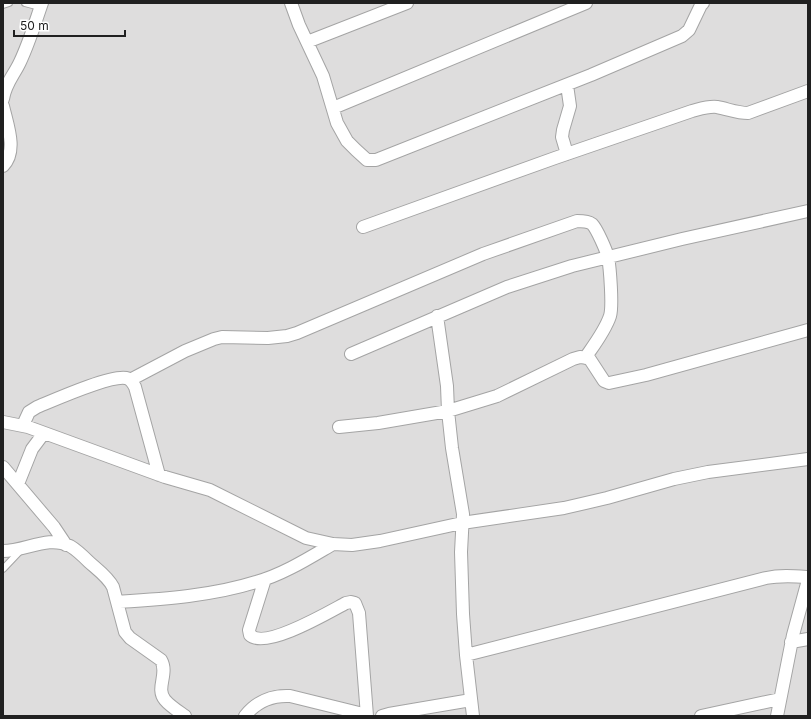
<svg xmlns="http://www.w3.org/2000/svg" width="811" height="719" font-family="Inter,sans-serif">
  <rect width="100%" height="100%" fill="#f0ede7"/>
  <!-- residential -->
  <path fill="#dedddd" d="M3,3H808V716H3Z"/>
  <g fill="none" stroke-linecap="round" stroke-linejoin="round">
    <defs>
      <path id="service" d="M25,3L40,7
        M3,5L9,3
        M3,569L21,550"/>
      <path id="minor" d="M291,3L299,25L323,76L337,123L347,141L356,150L367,160H376L591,75L682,36L689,30L701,5L703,3
        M307,42L407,3
        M567,85L570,106L563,130L562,137L567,154
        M3,99C5,84 14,75 20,62C29,43 35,23 42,3
        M3,106C7,124 18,151 3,166
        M333,108L586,3
        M363,227L555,158L692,111C700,109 708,106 717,107C728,109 737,113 748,113L808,91
        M437,316L447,386L448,411L452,448L463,514L461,552L463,614L466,655L473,716
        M351,354L507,287L572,266L682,239L808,211
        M130,380L185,351L214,339L222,337L268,338L287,336L297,333L483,254L577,221C582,221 588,221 592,224C597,229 606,250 608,257C610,268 613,306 610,316C605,331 594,345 585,358
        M3,422L28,427L165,477L210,490L306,538L333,544L352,545L380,541L462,523L564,508L607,498L674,479L708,472L808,459
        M23,425L29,412L37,407C54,400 110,375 126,378C131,379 133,383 135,387L159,475
        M339,427L378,423L448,411L497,396L573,359L580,357L589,358L604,381L609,383L646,375L808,330
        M3,467L54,527L66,545
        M18,484L32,449L44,433
        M3,551C26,551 48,535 70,546C77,550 84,557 89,562C98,570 108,577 113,587L125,632L130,638L161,660C169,674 155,688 165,700C170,706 178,711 185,716
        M265,579L249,630L250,635C265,650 329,612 346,603L351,602L355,603L359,613L367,716
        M117,602C163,599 212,596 256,582C284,574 309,558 333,544
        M791,642L808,639
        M466,655L766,578C780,575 793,576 808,577
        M245,716C256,702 272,695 290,696L359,713L366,716
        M382,716L389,714L471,700
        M701,716L780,699
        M777,716L793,635L808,580"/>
    </defs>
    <!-- service casing -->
    <use href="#service" stroke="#a4a4a4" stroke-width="8"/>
    <!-- minor casing -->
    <use href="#minor" stroke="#a4a4a4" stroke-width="14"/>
    <!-- service -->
    <use href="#service" stroke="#fff" stroke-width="6"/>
    <!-- minor -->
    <use href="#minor" stroke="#fff" stroke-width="12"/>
  </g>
  <!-- border -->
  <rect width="811" height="719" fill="none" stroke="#202020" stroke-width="8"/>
  <!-- scale -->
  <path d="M14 30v6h111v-6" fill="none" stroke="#202020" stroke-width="2"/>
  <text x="20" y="30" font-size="12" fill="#202020" stroke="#ffffff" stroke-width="3" paint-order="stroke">50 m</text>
</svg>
